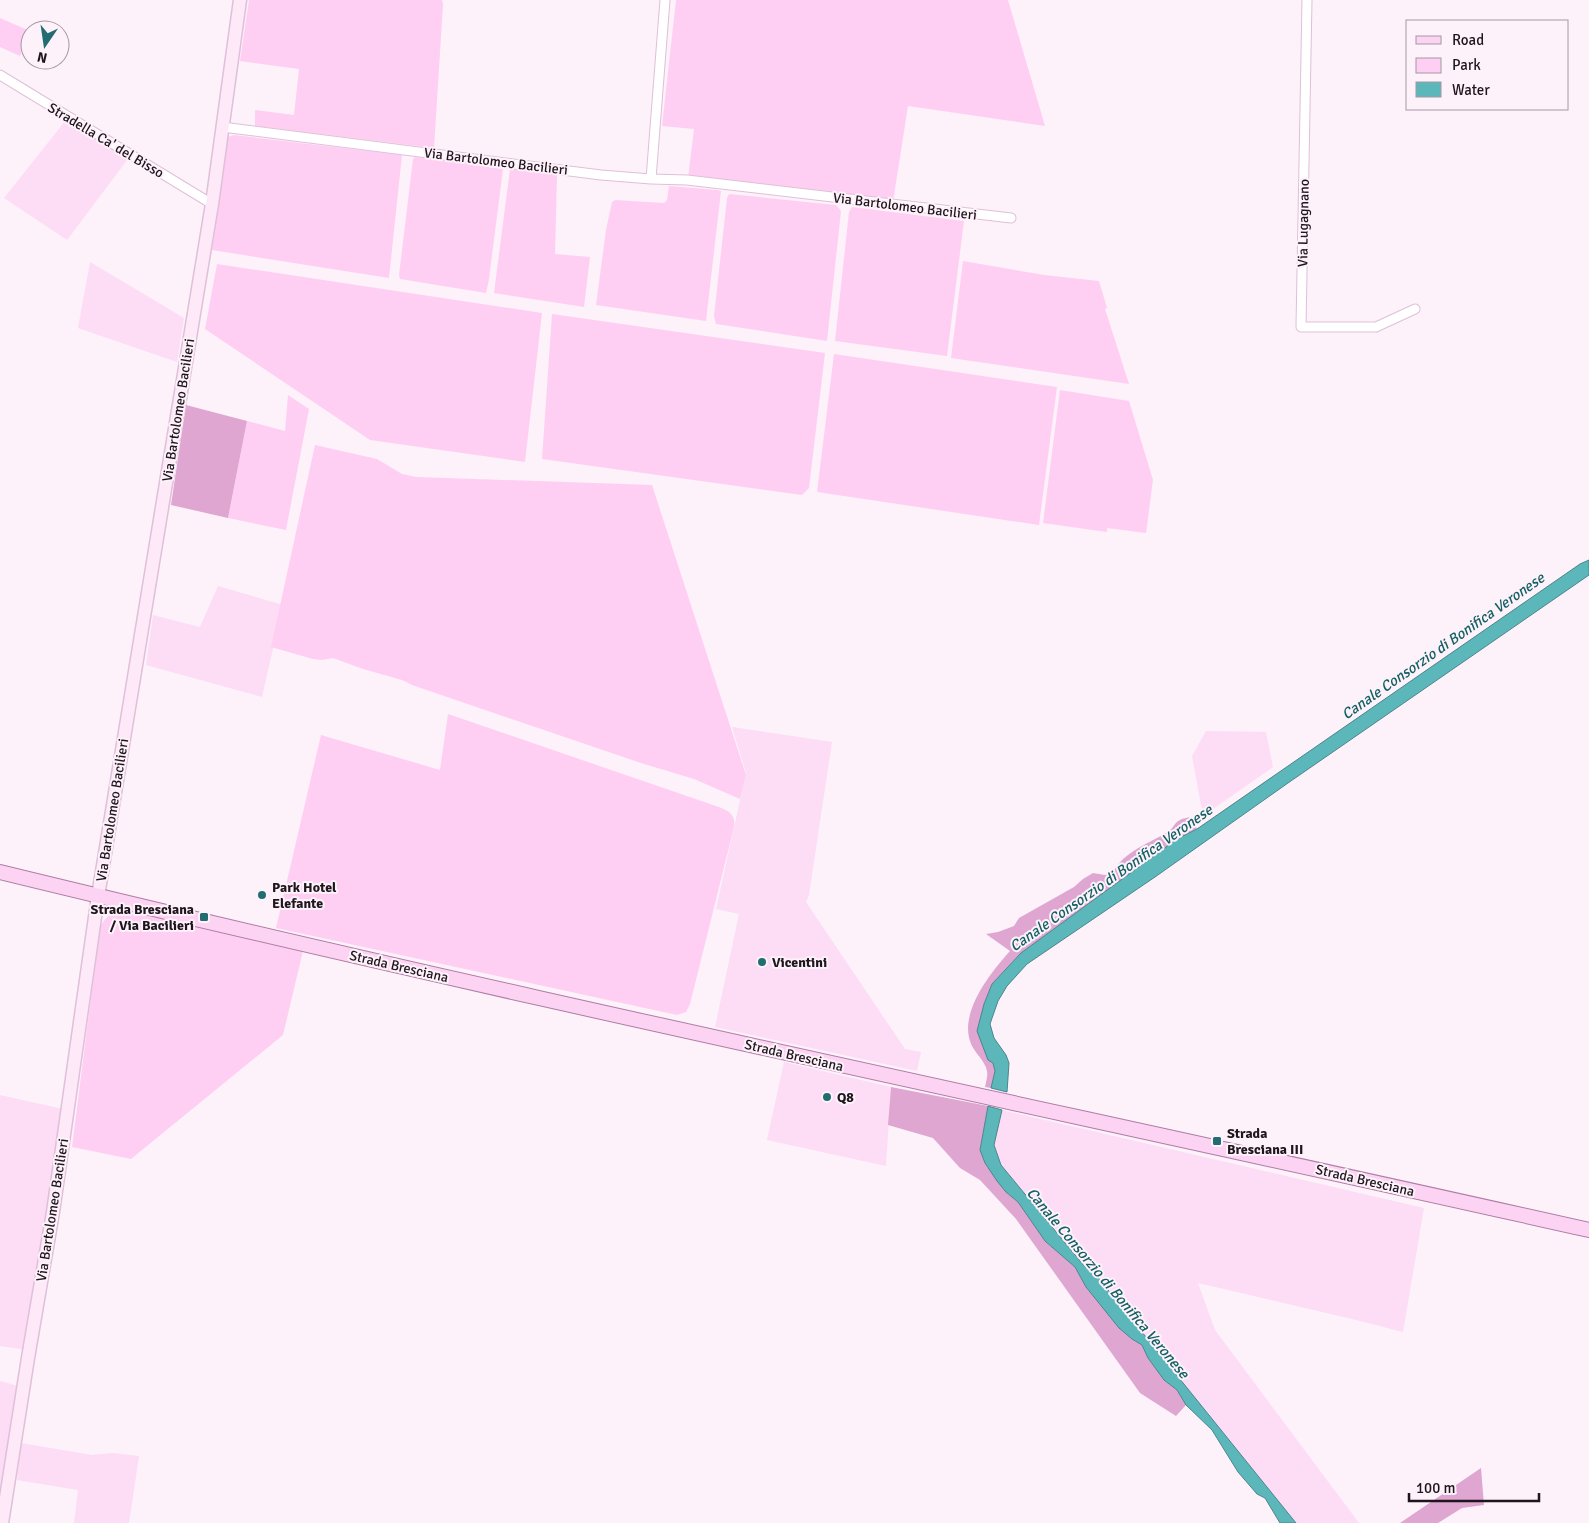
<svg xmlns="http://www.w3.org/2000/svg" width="1589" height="1523" font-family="Signika,sans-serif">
  <rect width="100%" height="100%" fill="#fdf1fa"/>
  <!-- built -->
  <path fill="#fcddf5" d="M66,120L128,159L67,240L4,198Z
    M90,262L184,318L177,362L78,328Z
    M218,586L283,605L262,697L146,665L153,615L200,627Z
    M732,727L832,742L809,895L806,902L905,1049L921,1052L917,1071L715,1027L739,914L716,909L746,773Z
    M1206,731L1266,732L1273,767L1203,816L1192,756Z
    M784,1062L891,1087L886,1166L767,1140Z
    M0,1095L63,1109L27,1350L0,1346Z
    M1002,1110L1424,1208L1403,1332L1356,1320L1198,1283L1215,1330L1359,1523H1296L1092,1270L1085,1267L1001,1165L994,1145Z
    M0,1381L18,1386L0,1490Z
    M21,1443L92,1455L113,1453L139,1456L129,1523H74L78,1490L17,1480Z"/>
  <!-- green -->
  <path fill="#fecff3" d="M249,0H442L443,4L434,148L255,126V110L294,115L299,69L240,61Z
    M676,0H1008L1045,126L908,106L893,202L688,178L694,129L662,126Z
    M0,18L30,31L20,56L0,47Z
    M234,135L402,155L389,278L212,250L228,137Z
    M415,157L503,169L489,279L486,293L400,279L399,275L413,159Z
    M510,169L557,175L555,254L590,257L584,307L494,293Z
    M669,186L718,190L721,191L706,321L596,305L606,230L612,202L615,200L664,203L667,200Z
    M729,194L836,205L841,211L827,341L716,324L714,316L727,198Z
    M852,207L964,221L947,356L835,341L849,212Z
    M963,261L1044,275L1099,281L1107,308L1105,309L1129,384L951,358Z
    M217,264L542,313L525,462L370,440L205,329Z
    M552,314L825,353L809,488L802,495L542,459Z
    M834,354L1057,387L1039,525L817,492Z
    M1060,390L1129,401L1153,480L1146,533L1107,528V532L1043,523Z
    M288,395L309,409L286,530L228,518L247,421L285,431Z
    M315,445L377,459L402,474L416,477L652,485L746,775L740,799L694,779L641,763L412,685L402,680L363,669L333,658L322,660L313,659L271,647Z
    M448,714L716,806C727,810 736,813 734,827L690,1004L686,1012L677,1015L276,928L321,735L440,770Z
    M128,910L303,951L283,1035L131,1159L72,1147L100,927C108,913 113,912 128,910Z"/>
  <!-- forest -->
  <path fill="#dea6d1" d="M186,405L247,421L228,518L171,505Z
    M1191,817L1197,829L1177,839L1021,953L992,984L984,1004L995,1071L991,1088L985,1087C986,1082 988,1076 987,1071C985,1060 973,1052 970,1041C960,1011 991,972 1010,951L986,934L998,932L1014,926L1019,918L1074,887L1083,879L1093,873L1105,875L1113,873C1123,851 1151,843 1169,831C1174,827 1175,822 1180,820C1183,818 1187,818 1191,817Z
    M891,1087L988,1106L980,1150L985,1163L1006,1192L1018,1202L1045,1241L1075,1267L1086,1287L1132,1339L1142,1345L1148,1358L1164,1380L1177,1390L1186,1405L1176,1416L1140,1393L1016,1219L980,1180L960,1168L933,1138L888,1125Z
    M1481,1468L1484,1505L1462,1508L1438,1523H1400Z"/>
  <!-- water -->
  <path fill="#5cb7bb" stroke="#4a868c" d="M1589,560V575L1288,783L1155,877L1027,964L1007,986L998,1001L990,1024L994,1038L1006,1055L1009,1063L1007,1092L991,1088L995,1071L993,1063L988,1060L977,1031L984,1004L992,984L1021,953L1177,839L1197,829L1580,564Z
    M988,1106L1002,1110L994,1145L1001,1165L1085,1267L1092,1270L1296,1523H1280L1265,1498L1257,1494L1238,1472L1212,1430L1186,1405L1177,1390L1164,1380L1148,1358L1142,1345L1132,1339L1119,1328L1086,1287L1075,1267L1045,1241L1018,1202L1006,1192L997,1181L985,1163L980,1150Z"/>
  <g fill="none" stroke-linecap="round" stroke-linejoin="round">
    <defs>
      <path id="street" d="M1307,0L1301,327H1376L1415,309
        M0,75L212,204
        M222,127L601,175L651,179L687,180L1011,218
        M651,179L665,0"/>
      <path id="secondary" d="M2,1523L28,1358L53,1212L98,896L212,204L240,0"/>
      <path id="primary" d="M0,872C528,1001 1059,1111 1589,1230"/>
    </defs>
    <!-- street casing -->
    <use href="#street" stroke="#dfc0d8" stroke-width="11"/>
    <!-- secondary casing -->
    <use href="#secondary" stroke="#dfc0d8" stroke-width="15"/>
    <!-- primary casing -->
    <use href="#primary" stroke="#ae7ea4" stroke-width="16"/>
    <!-- street -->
    <use href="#street" stroke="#fff" stroke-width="9"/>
    <!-- secondary -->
    <use href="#secondary" stroke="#fee9f9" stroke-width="12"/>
    <!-- primary -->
    <use href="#primary" stroke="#fdd3f4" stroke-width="14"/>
  </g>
  <!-- markers -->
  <g fill="#226d71" stroke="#fdf1fa" stroke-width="2">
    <circle cx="262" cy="895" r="5"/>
    <rect x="199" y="912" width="10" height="10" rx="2.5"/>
    <circle cx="762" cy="962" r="5"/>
    <circle cx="827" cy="1097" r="5"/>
    <rect x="1212" y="1136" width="10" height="10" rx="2.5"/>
  </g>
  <g text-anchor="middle" stroke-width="4" stroke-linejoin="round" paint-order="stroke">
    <!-- street labels -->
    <g font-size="14" fill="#1f151d" stroke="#fdf1fa">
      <text transform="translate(106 140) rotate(31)" y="5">Stradella Ca' del Bisso</text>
      <text transform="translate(496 161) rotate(7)" y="5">Via Bartolomeo Bacilieri</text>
      <text transform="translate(905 206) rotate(7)" y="5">Via Bartolomeo Bacilieri</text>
      <text transform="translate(1303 223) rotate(-89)" y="5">Via Lugagnano</text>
      <text transform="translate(178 410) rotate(-81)" y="5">Via Bartolomeo Bacilieri</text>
      <text transform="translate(112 810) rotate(-81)" y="5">Via Bartolomeo Bacilieri</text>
      <text transform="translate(399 966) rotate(13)" y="5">Strada Bresciana</text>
      <text transform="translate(794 1055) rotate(13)" y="5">Strada Bresciana</text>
      <text transform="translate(1365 1180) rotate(13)" y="5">Strada Bresciana</text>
      <text transform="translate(52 1210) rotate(-81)" y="5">Via Bartolomeo Bacilieri</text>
    </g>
    <!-- poi labels -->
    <g font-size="14" font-weight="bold" fill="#1f151d" stroke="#fdf1fa" text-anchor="start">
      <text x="272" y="892">Park Hotel<tspan x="272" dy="16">Elefante</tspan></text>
      <text x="194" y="914" text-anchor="end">Strada Bresciana<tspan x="194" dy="16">/ Via Bacilieri</tspan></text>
      <text x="772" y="967">Vicentini</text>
      <text x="837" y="1102">Q8</text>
      <text x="1227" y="1138">Strada<tspan x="1227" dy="16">Bresciana III</tspan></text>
    </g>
    <!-- water labels -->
    <g font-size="15" font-style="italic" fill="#136063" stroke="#fdf1fa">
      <text transform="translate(1443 646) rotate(-35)" y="5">Canale Consorzio di Bonifica Veronese</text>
      <text transform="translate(1111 878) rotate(-35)" y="5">Canale Consorzio di Bonifica Veronese</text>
      <text transform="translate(1108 1283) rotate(50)" y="5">Canale Consorzio di Bonifica Veronese</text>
    </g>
  </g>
  <!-- legend -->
  <rect x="1406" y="20" width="162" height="90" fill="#fdf1fa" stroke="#a499a2"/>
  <rect x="1416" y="36" width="25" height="8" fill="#fdd3f4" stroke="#a499a2"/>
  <text x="1452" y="45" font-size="15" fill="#1f151d">Road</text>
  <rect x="1416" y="58" width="25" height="15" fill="#fecff3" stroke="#a499a2"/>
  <text x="1452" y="70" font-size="15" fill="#1f151d">Park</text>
  <rect x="1416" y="82" width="25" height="15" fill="#5cb7bb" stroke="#a499a2"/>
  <text x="1452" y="95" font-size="15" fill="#1f151d">Water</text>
  <!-- north arrow -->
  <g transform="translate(45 45) rotate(193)"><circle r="24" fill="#fdf1fa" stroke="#a499a2"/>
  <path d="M0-4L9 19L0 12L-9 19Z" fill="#226d71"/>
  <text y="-8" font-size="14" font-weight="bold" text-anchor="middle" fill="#1f151d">N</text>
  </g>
  <!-- scale -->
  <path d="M1409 1493v8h130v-8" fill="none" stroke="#1f151d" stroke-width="2.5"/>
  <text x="1416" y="1493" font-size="15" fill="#1f151d" stroke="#fdf1fa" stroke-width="4" paint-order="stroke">100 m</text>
</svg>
